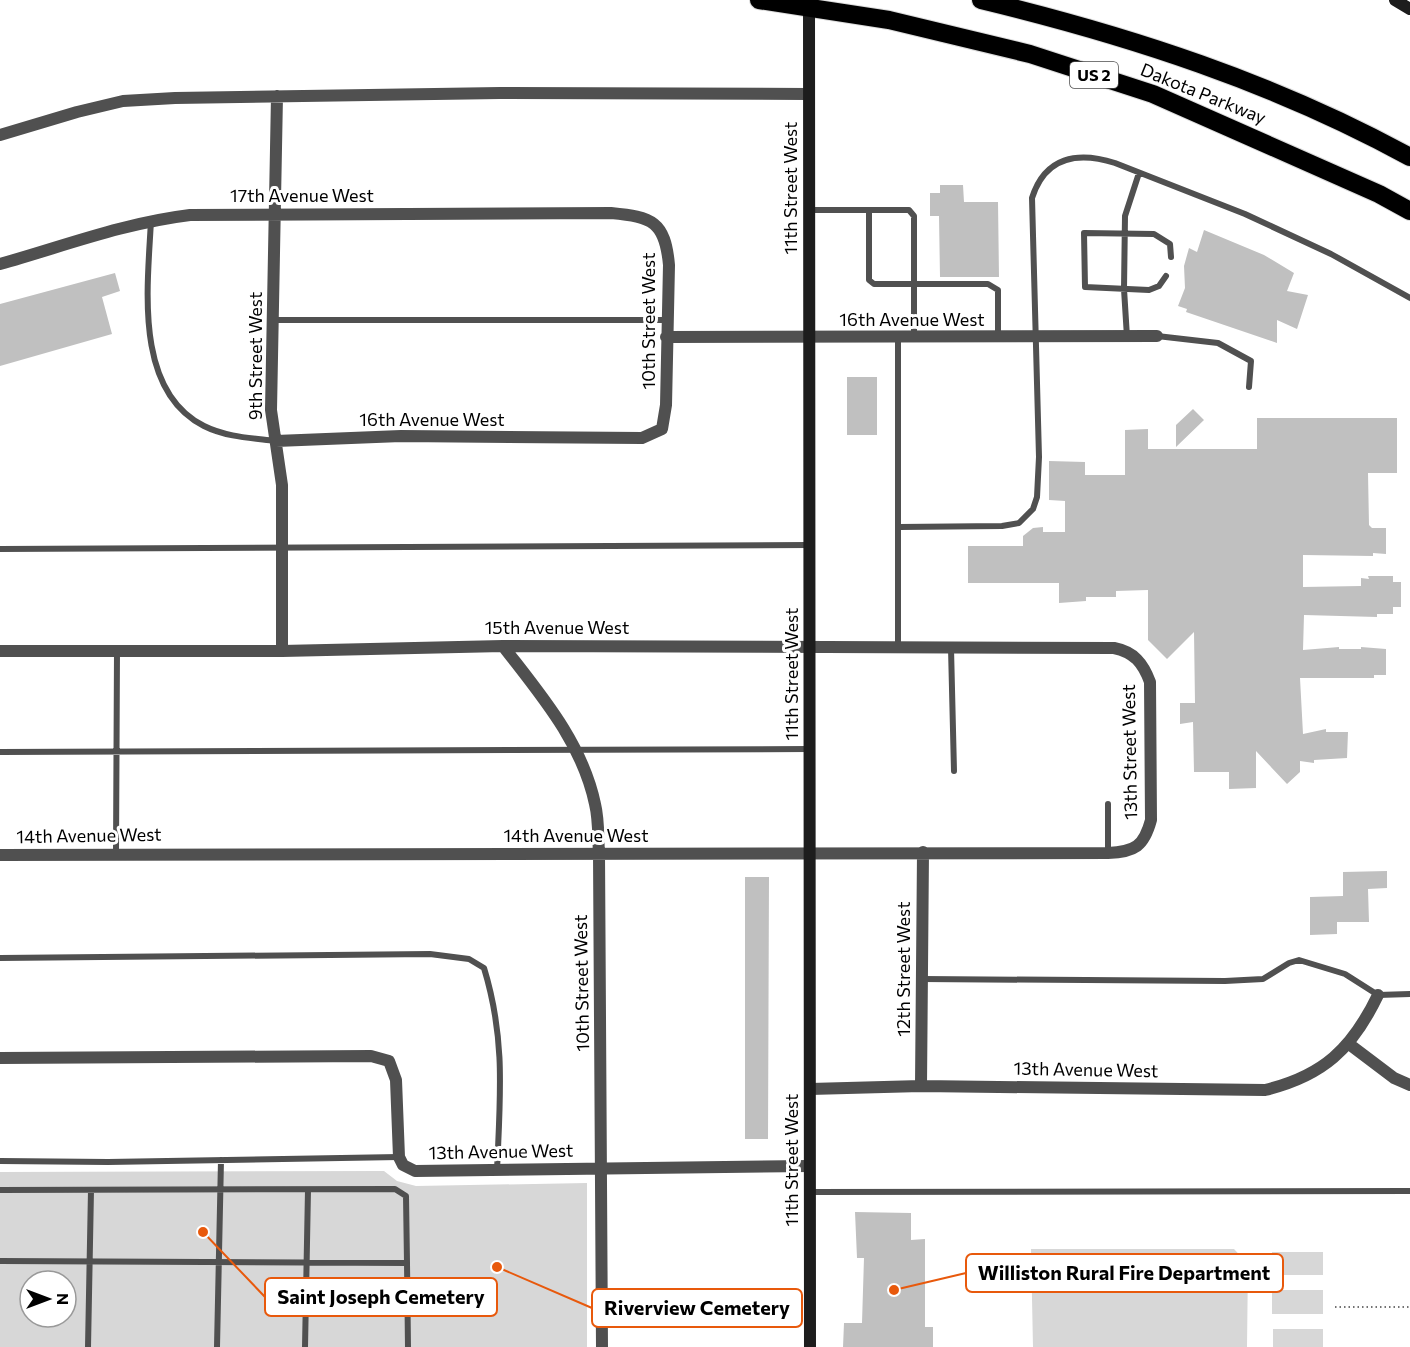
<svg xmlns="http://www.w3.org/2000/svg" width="1410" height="1347" font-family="Commissioner,sans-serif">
  <rect width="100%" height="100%" fill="#fff"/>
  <!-- green -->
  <path fill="#d7d7d7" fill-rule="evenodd" d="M384,1171L397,1181L416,1186L587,1183V1347H0V1172ZM30,1281H66V1317H30Z
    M1031,1249H1234L1248,1264L1247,1347H1033Z
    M1272,1252H1323V1275H1272Z
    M1272,1290H1323V1314H1272Z
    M1273,1329H1323V1347H1273Z"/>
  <!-- building -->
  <path fill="#c0c0c0" d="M940,185H963L964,202H998L999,277H940L939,216H930V193H940Z
    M1204,230L1264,255L1294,273L1287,291L1308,295L1297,329L1277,320V343L1186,312L1187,309L1178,306L1185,288L1184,266L1189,248L1197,252Z
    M115,273L120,291L102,297L112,334L0,366V304Z
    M847,377H877V435H847Z
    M1193,409L1204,420L1176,447V425Z
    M1257,418H1397V473H1368L1369,525L1372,528H1386V554L1373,553V556L1303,555V587L1361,586V578L1369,579L1368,576H1393V582H1401V607H1393V614H1377V617L1304,615L1303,650L1339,647V649H1361V647L1386,649V675H1374V678H1300L1303,734L1326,729V732H1348L1347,758L1314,760V763L1300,761V772L1287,784L1256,751V788L1229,789V772H1194L1193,722L1180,724V703H1195L1194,632L1167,659L1148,640V590L1116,591V597H1086V601L1059,603V583H968V546H1023V536L1033,528L1043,527V532H1065V501L1049,500V461L1085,462V475H1125V430L1148,429V449H1257Z
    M1387,871V888L1368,889L1369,922H1337V934L1310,935V897L1343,896V872Z
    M745,877H769L768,1139H745Z
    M855,1212L911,1213V1240L925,1239V1327H933V1347H843L844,1323H862L864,1258H857Z"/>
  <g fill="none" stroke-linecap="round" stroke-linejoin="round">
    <defs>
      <path id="highway" d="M759,0L889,20L1030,54L1153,94L1379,194L1410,211
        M981,0C1130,36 1275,83 1410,157"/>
    </defs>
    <!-- highway casing -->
    <use href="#highway" stroke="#dbdbdb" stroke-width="20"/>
    <!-- path -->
    <path stroke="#727272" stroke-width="2" stroke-dasharray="1.5 3" stroke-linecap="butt" d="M1335,1307H1410"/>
    <!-- lane -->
    <path stroke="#505050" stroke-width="6" d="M809,210H869V280L874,284H988L998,290V338
      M869,210H909L914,216V338
      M151,220C148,284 133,390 204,426C226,437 251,438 275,441
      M1166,276L1159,286L1149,290L1085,287L1084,233L1154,234L1170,244L1171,257
      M273,320H667
      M1157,336L1218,343L1251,361L1249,387
      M1127,337L1124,289L1125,216L1139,173
      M898,338V647
      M899,527L1002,526L1019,523L1033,509L1037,497L1039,457L1032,198C1045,157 1077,151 1115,163L1245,214L1331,254L1410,298
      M0,549L809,545
      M951,648L954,771
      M0,752L810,749
      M116,853L117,651
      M1108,853V804
      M0,958L430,954L469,959L484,968C506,1040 500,1097 497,1171
      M922,979L1225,981L1263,979L1289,963L1299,960L1345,974L1378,995L1410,994
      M0,1161L108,1162L399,1157
      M0,1190L395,1189L406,1196L407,1263
      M810,1192L1410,1191
      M0,1261L407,1263L408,1347
      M88,1347L91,1190
      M217,1347L221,1160
      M305,1347L308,1190"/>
    <!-- street -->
    <path stroke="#505050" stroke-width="12" d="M277,96L271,410L282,485V651
      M0,135L77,112L123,101L175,98L500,93L809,94
      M0,264C64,246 124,223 190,215L611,213C652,217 665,221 669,265L666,405L662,429L642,438L401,436L276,441
      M666,337L1157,336
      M503,646C540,694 582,742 595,804C599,820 598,838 599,854L602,1347
      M0,651H282L503,646L1114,648C1134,652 1143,663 1150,682L1151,820C1144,846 1135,852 1108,853L0,855
      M1349,1044L1394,1078L1410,1085
      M0,1058L371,1056L389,1061L396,1080L399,1157L403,1165L415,1171L809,1166
      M921,1086L923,852
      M810,1089L921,1086L1265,1090C1323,1076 1352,1049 1378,995"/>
    <!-- secondary -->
    <path stroke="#1d1d1d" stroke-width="12" d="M1395,0L1410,9
      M809,1L810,1347"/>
    <!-- highway -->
    <use href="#highway" stroke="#000" stroke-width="18"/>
  </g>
  <g text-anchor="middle" stroke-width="6" stroke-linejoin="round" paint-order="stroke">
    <!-- shield labels -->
    <rect fill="#fff" stroke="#4c4c4c" stroke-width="1.5" x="1070" y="62" width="48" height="26" rx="4.5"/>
    <g font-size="16" font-weight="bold" fill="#000">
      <text x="1094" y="81">US 2</text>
    </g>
    <!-- street labels -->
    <g font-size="18" fill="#000" stroke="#fff">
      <text transform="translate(1203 94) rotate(22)" y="6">Dakota Parkway</text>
      <text transform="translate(791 188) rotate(-90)" y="6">11th Street West</text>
      <text x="302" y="202">17th Avenue West</text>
      <text x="912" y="326">16th Avenue West</text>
      <text transform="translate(649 321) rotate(-90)" y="6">10th Street West</text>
      <text transform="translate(256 356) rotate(-90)" y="6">9th Street West</text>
      <text x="432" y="426">16th Avenue West</text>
      <text x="557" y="634">15th Avenue West</text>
      <text transform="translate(792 674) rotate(-90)" y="6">11th Street West</text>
      <text transform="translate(1130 752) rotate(-91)" y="6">13th Street West</text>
      <text transform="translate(89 836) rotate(-1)" y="6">14th Avenue West</text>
      <text x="576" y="842">14th Avenue West</text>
      <text transform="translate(904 969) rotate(-90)" y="6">12th Street West</text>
      <text transform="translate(582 983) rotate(-91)" y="6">10th Street West</text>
      <text transform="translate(1086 1070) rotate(1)" y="6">13th Avenue West</text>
      <text transform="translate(501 1152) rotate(-1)" y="6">13th Avenue West</text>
      <text transform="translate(792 1160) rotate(-90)" y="6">11th Street West</text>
    </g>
  </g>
  <!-- callouts -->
  <path fill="none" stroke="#e8590c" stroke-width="2" d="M894 1290L966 1273M203 1232L265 1297M497 1267L592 1308"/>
  <g fill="#e8590c" stroke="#fff" stroke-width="2">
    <circle cx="894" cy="1290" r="6"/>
    <circle cx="203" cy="1232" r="6"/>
    <circle cx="497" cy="1267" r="6"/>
  </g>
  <g fill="#fff" stroke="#e8590c" stroke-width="2">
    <rect x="966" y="1254" width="317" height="38" rx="6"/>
    <rect x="265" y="1278" width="232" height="38" rx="6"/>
    <rect x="592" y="1289" width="210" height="38" rx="6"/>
  </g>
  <g font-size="20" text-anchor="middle" font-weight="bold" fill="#000">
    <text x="1124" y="1280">Williston Rural Fire Department</text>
    <text x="381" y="1304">Saint Joseph Cemetery</text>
    <text x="697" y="1315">Riverview Cemetery</text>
  </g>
  <!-- north arrow -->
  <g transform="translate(48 1299) rotate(90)"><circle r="28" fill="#ffffff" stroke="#999999" stroke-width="1.5"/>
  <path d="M0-4.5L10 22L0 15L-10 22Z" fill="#000000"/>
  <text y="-9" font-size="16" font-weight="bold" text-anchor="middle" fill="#000000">N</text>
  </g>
</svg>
